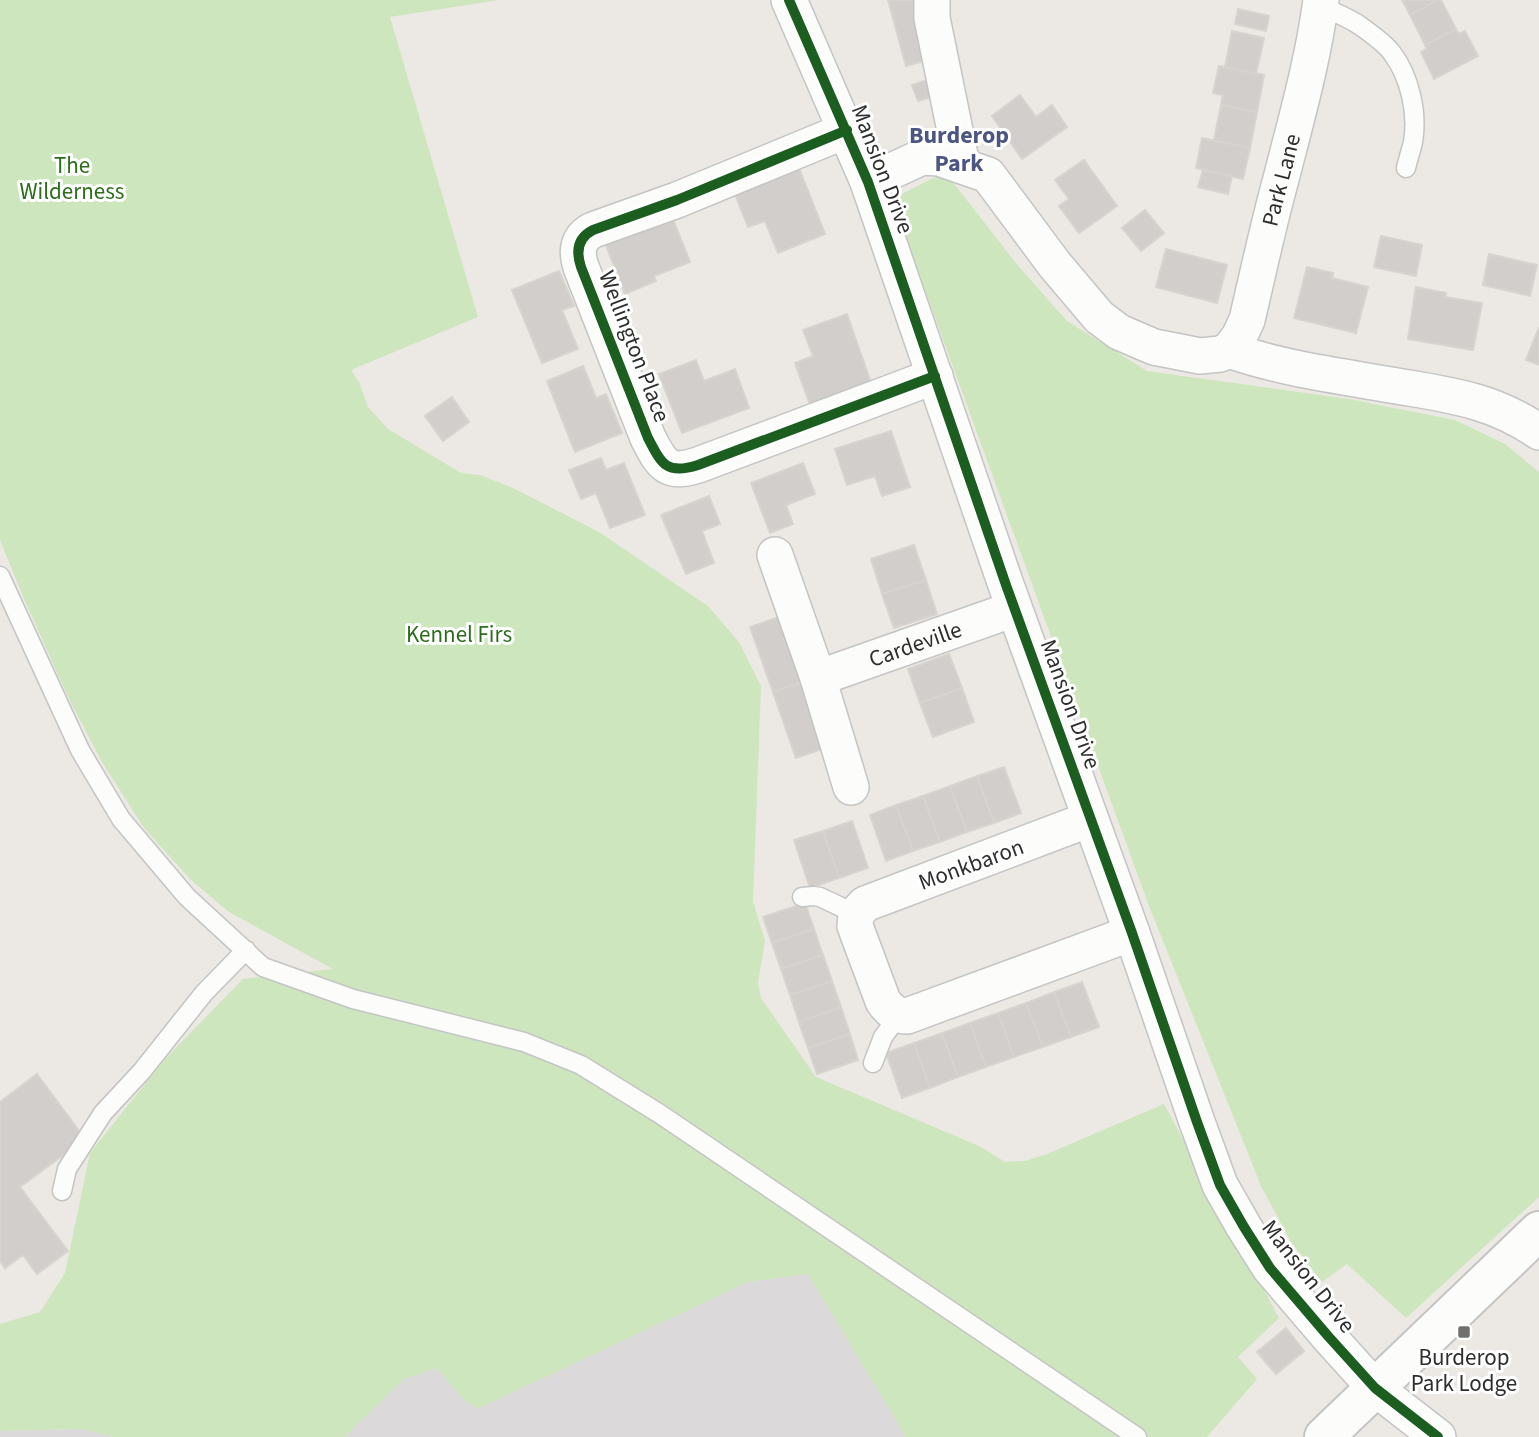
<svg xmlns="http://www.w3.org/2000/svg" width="1539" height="1437" font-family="'Source Sans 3',sans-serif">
  <rect width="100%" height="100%" fill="#ece8e4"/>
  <!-- industrial -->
  <path fill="#dcd9db" d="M808,1274L906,1437H344L403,1379L437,1368L462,1398L748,1282Z
    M82,1429L113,1437H0V1431Z"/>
  <!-- green -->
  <path fill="#cee6be" d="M0,0H499L390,17L478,317L351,370L359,382L368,407L388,429L461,473L480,475L513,488L599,532L708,606L739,642L761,686L753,901L765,941L758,983L761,998L816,1077L979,1146L1005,1162L1025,1161L1047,1154L1164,1104L1279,1318L1238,1357L1257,1379L1207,1437H906L808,1274L748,1282L477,1409L462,1398L437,1368L404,1379L344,1437H113L82,1429L0,1431V1324L40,1312L65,1273L90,1153L165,1059L243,979L333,969L229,912L191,880L144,828L102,762L69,699L24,599L0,540Z
    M945,172L1015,262L1067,321L1147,371L1349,399L1455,420L1505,444L1539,472V1197L1406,1318L1347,1264L1322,1282L1291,1242L1261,1186L1149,906L892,199Z"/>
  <!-- building -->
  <path fill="#d1cecb" stroke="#d7d4d0" stroke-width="2" d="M888,0H916L931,59L906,66Z
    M1402,0H1438L1410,15Z
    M1438,0H1441L1456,29L1425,45L1410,15Z
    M1238,9L1269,16L1266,31L1235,24Z
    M1456,29L1459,34L1465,31L1478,56L1434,79L1421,52L1427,49L1425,45Z
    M1232,31L1264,38L1256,74L1225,67Z
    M1219,66L1264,75L1257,112L1221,105L1223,95L1213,93Z
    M933,78L938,95L918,101L912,85Z
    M1020,95L1036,117L1052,105L1067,127L1022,159L992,116Z
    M1221,105L1257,112L1250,148L1214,140Z
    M1202,138L1250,148L1243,179L1196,168Z
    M1084,160L1117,206L1079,233L1059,206L1069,199L1055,180Z
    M797,163L825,234L778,253L765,221L748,227L733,189Z
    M1203,170L1232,176L1228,194L1198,187Z
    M1145,210L1164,233L1141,251L1122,228Z
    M673,219L690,262L654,276L656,281L625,294L604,240L634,229L636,234Z
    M1381,236L1422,245L1416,276L1374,267Z
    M1166,249L1227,265L1217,303L1156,287Z
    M1489,254L1537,265L1530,296L1483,285Z
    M1307,267L1333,273L1332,278L1368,287L1356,333L1294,318Z
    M559,271L574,306L562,310L578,349L542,363L512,290Z
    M1416,287L1446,293L1445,297L1482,303L1473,350L1408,339Z
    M847,314L871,383L810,405L795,363L813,356L803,330Z
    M1539,327V365L1526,360Z
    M696,360L704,381L735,369L749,408L682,433L659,374Z
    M583,366L596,398L606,394L622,433L575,452L547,381Z
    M452,397L469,422L443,441L425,416Z
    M891,431L910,487L882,496L875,476L847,485L835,449Z
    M601,458L606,470L624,463L645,515L610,528L596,493L581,499L569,470Z
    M803,463L815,494L786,505L793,524L770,533L751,483Z
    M709,496L720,524L702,531L714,563L686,574L661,515Z
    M914,545L926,580L882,594L871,559Z
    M926,580L937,614L894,628L882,594Z
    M782,616L805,681L773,692L750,627Z
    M949,654L962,688L920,703L908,669Z
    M805,681L828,747L796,758L773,692Z
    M962,688L974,722L933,737L920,703Z
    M1004,767L1021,813L994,823L977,776Z
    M977,776L994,823L967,832L950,786Z
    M950,786L967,832L940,842L923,796Z
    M923,796L940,842L913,851L896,805Z
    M896,805L913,851L886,861L870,815Z
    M852,821L868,868L839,878L823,831Z
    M823,831L839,878L810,888L794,840Z
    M805,903L814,929L772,943L763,917Z
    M814,929L823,955L781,969L772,943Z
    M823,955L832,981L790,995L781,969Z
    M832,981L841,1007L799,1022L790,995Z
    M1082,982L1099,1027L1071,1037L1054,992Z
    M1054,992L1071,1037L1043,1047L1026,1003Z
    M1026,1003L1043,1047L1014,1057L998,1013Z
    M841,1007L850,1034L808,1048L799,1022Z
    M998,1013L1014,1057L986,1067L970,1023Z
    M970,1023L986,1067L958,1077L942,1033Z
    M942,1033L958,1077L930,1088L914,1043Z
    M850,1034L858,1060L817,1074L808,1048Z
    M914,1043L930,1088L902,1098L886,1053Z
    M37,1074L85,1139L20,1187L68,1251L37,1274L23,1255L5,1268L0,1261V1102Z
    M1286,1328L1304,1351L1276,1374L1257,1352Z"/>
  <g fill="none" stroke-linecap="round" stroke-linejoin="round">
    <defs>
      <path id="service" d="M1320,5C1333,12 1347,17 1359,25C1370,33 1385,43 1392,53C1410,77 1418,113 1413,142C1411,151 1408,159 1406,168
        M0,576L80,750L121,819L187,897L263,967L353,999L524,1042L581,1065L660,1114L1137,1437
        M802,897L814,896L820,897L856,914
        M873,1063L883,1037L899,1015
        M62,1191L67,1169L103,1113L142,1071L204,993L246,950"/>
      <g id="minor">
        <path d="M789,0L868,182L1006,585L1132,933L1197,1122L1220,1185L1244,1227L1270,1268L1328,1336L1375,1388L1438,1437"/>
        <path d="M932,0V18L962,165"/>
        <path d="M847,130L677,200L593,230C577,238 576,252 581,267L648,438C662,465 667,475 698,465L935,376"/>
        <path id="s1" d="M868,182L922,157L939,158L988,175L1055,265L1099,317L1119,332L1154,347L1200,356L1220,354L1229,350L1239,337L1247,320C1258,273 1268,226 1281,179C1296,120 1313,61 1321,0"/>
        <path d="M1229,350C1283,369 1340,376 1397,386C1450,395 1493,400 1539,432"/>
        <path d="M775,555L818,678L851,787"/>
        <path id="s2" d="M818,678L1014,609"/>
        <path d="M1090,819L865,904L856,914L855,926L883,1001C889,1010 897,1016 907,1016L1132,933"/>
      </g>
      <path id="secondary" d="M1324,1437L1539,1231"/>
    </defs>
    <!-- service casing -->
    <use href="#service" stroke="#c5c4c5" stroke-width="21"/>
    <!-- minor casing -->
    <use href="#minor" stroke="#c5c4c5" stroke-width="38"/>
    <!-- secondary casing -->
    <use href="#secondary" stroke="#c5c4c5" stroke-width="42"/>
    <!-- service -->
    <use href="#service" stroke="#fcfcfb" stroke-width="18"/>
    <!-- minor -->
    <use href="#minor" stroke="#fcfcfb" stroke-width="35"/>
    <!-- secondary -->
    <use href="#secondary" stroke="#fcfcfb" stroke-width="38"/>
    <defs>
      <path id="cycleway" d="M789,0L868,182L1006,585L1132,933L1197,1122L1220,1185L1244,1227L1270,1268L1328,1336L1375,1388L1438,1437
        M847,130L677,200L593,230C577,238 576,252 581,267L648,438C662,465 667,475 698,465L935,376"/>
    </defs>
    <!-- cycleway casing -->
    <use href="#cycleway" stroke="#fff" stroke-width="15"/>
    <!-- cycleway -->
    <use href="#cycleway" stroke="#1b5e20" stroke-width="10"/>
  </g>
  <!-- markers -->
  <rect fill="#706f6e" stroke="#fff" stroke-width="2.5" x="1457" y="1325" width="14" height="14" rx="3.5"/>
  <g text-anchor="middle" stroke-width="6" stroke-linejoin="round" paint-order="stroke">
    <!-- park labels -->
    <g font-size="23" fill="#2c6e1b" stroke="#fff">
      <text x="72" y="173">The<tspan x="72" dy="26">Wilderness</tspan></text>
      <text x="459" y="642">Kennel Firs</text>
    </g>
    <!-- street labels -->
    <g font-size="23" fill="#2e2e2e" stroke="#fff">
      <text transform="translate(883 169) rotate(69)" y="8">Mansion Drive</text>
      <text dy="8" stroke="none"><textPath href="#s1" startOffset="628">Park Lane</textPath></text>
      <text transform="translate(635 346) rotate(69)" y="8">Wellington Place</text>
      <text dy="8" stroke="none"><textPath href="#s2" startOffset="103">Cardeville</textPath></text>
      <text transform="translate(1071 704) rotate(70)" y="8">Mansion Drive</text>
      <text transform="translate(971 864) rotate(-20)" y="8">Monkbaron</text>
      <text transform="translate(1309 1276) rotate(52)" y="8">Mansion Drive</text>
    </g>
    <!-- poi labels -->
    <g font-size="23" fill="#2e2e2e" stroke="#fff">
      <text x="1464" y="1365">Burderop<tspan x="1464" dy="26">Park Lodge</tspan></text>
    </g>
    <!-- neighbourhood labels -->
    <g font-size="24" font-weight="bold" fill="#4d5680" stroke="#fff">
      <text x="959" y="143">Burderop<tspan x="959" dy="28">Park</tspan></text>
    </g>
  </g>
</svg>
